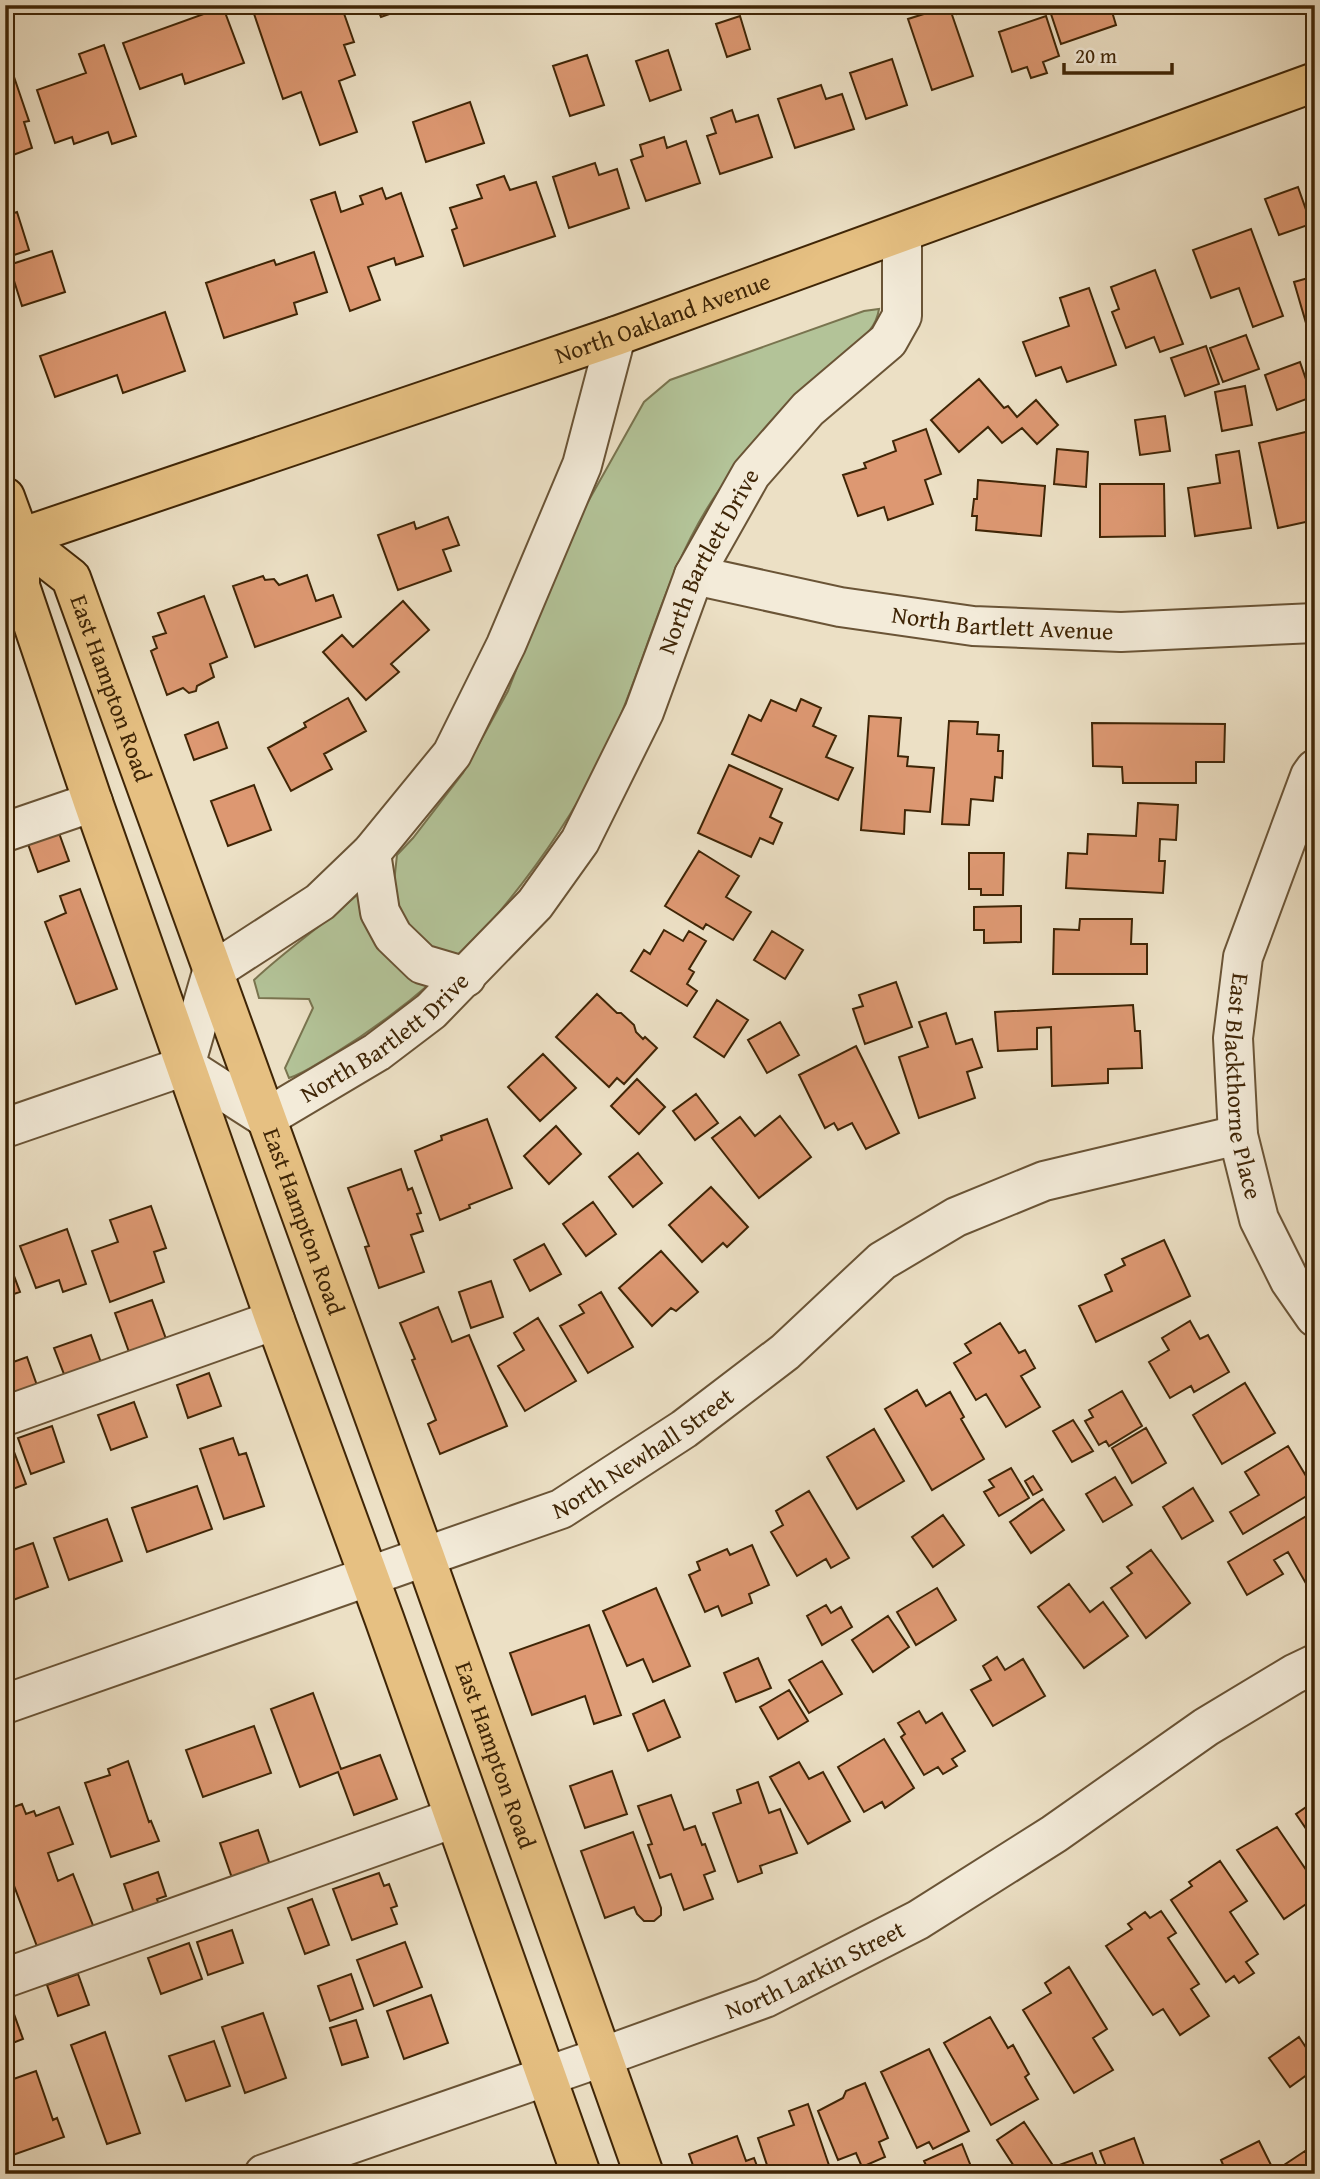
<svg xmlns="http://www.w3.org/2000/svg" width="1320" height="2179" font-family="'Gentium Book Plus',serif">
  <rect width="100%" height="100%" fill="#ece0c5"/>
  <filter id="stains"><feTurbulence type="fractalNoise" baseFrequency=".00286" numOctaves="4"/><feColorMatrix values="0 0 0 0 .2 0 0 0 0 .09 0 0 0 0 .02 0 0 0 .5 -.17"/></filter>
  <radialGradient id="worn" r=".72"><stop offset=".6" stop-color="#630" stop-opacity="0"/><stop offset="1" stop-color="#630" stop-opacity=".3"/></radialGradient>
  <!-- green -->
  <path fill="#b3c398" stroke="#79744f" stroke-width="2" d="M879,309C876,330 861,339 845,353C793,396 756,438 717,493C664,571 648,657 610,740C573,821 520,892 460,957L435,951L415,938L401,916L394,883L397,855L413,838L463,773L508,691L566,541L644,402L670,380L864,311Z
    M368,885L433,981C401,1009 368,1033 332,1055C318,1063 305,1073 289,1078L285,1068L313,1008L309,999L259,998L254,980C290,946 332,919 368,885Z"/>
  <!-- building -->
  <path fill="#dd9872" stroke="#3f2506" stroke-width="2" d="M251,5H341L354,42L344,45L355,75L339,81L357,132L320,145L301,92L283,99Z
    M376,5H415L381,17Z
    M602,5H626L605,13Z
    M954,5H981L982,6L957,14Z
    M1048,5H1110L1116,25L1061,44Z
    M949,6L973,76L932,90L908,19Z
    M223,7L244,63L185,84L182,74L140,89L123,43Z
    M740,16L750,49L727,57L716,24Z
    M1046,16L1059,56L1043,62L1047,73L1031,78L1027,67L1012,72L999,32Z
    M104,45L136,136L112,144L108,132L74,144L72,137L55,143L37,90L86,73L79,54Z
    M668,50L681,90L650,101L636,61Z
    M587,55L604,105L570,116L553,66Z
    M892,59L907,105L866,119L850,73Z
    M13,74L29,121L24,122L32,148L5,158V77Z
    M821,85L826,99L842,94L854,129L795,148L778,99Z
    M470,102L484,143L426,162L413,122Z
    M732,110L736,122L758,115L772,157L720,174L707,136L716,133L711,118Z
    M664,137L667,148L686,141L700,183L646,201L631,160L643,156L640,145Z
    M595,163L599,175L617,169L629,208L569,228L553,177Z
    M504,176L510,190L536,182L555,236L464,266L452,230L457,228L450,208L482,198L477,185Z
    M1298,187L1311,224L1279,235L1265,199Z
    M382,188L386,199L401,193L423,256L396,265L394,258L368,267L380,300L350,311L311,200L335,192L341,212L363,204L360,196Z
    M17,212L29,250L5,258V216Z
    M1251,229L1283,316L1253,327L1239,288L1211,298L1193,250Z
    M52,251L65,292L22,306L9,265Z
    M314,252L327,292L294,303L297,314L224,338L206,283L274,260L276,265Z
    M1155,270L1183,344L1160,352L1154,337L1126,348L1112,312L1119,309L1111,287Z
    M1315,276V321L1306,323L1294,282Z
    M1089,288L1116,365L1067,382L1061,367L1036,376L1023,342L1069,326L1060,298Z
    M165,312L185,371L123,393L117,375L55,397L40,356Z
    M1246,335L1259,369L1223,382L1210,348Z
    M1206,346L1219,384L1185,396L1171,358Z
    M1300,362L1312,397L1277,410L1265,375Z
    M979,379L1004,408L1008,406L1017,417L1036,400L1058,425L1037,444L1022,428L1002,443L988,427L959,452L931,420Z
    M1245,386L1252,425L1222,431L1215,392Z
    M1165,416L1170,451L1140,455L1135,420Z
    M926,429L941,474L925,480L933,504L888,520L884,507L858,516L843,475L866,468L864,463L896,451L893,441Z
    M1314,430L1315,520L1278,528L1259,443Z
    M1057,449L1088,452L1086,487L1054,484Z
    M1239,451L1251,528L1195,536L1188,488L1220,483L1216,455Z
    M978,480L1045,486L1041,536L976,530L977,516H972L974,499H977Z
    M1100,484H1164L1165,536L1100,537Z
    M448,517L459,545L443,550L451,571L398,590L378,535L414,522L416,529Z
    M307,575L316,601L333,595L341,617L255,647L233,586L263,576L265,580L274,579L279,585Z
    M204,596L227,657L210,664L214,677L197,686L196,691L189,693L183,688L167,695L151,651L157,648L153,637L166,633L158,613Z
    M403,601L429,630L391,664L399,672L366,700L323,652L342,635L353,647Z
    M348,698L366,731L324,754L332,769L291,791L268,748L306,727L304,723Z
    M801,699L821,708L813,726L836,736L826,757L853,768L838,800L732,754L749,715L761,721L771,700L796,711Z
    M869,716L901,718L898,756L908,757L907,766L934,768L930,812L905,810L904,834L861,830Z
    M949,721L978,722L977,734L999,735L998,751H1003L1002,778L995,777L993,801L971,799L969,825L942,824Z
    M218,722L227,748L194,760L185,735Z
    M1092,723L1225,724L1224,762H1196V783H1123L1122,767L1093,766Z
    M729,765L782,789L770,817L782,823L773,844L760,838L751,857L698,833Z
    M254,785L271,830L228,846L211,801Z
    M5,790L13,812L5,815Z
    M1138,803L1178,805L1176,840L1160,839L1159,861H1165L1163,893L1066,888L1068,853L1087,854L1088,834L1136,836Z
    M59,833L69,861L38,872L28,844Z
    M699,851L739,876L726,897L751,912L733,940L706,924L703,929L665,906Z
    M969,853H1004L1003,895H981V889H969Z
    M80,889L117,989L76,1004L45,922L66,913L60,896Z
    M1021,906V942L984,943V930H974V907Z
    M1080,919H1132L1131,944H1147V974H1053L1054,929L1079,930Z
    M664,930L683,941L689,931L706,941L689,969L694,972L687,984L697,991L687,1006L631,971L644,950L650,954Z
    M772,931L803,950L785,979L754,960Z
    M896,982L912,1027L865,1044L853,1009L863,1006L859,995Z
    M597,994L617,1013H621L634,1025L636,1032L643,1039L645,1037L657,1048L624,1084L617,1078L609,1087L556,1037Z
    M5,999L11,1016L5,1018Z
    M717,1000L748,1020L724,1057L694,1037Z
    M1133,1005L1135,1031H1140L1142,1068L1108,1069V1083L1052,1086L1051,1027L1037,1028V1049L998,1051L995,1012Z
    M946,1013L956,1044L972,1039L982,1067L967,1072L975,1098L919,1118L899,1057L928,1047L919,1022Z
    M780,1022L799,1055L767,1073L748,1040Z
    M856,1046L899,1133L866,1149L852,1123L838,1130L834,1123L825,1128L799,1075Z
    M543,1054L576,1088L540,1121L508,1087Z
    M637,1079L665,1107L639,1134L611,1106Z
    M696,1094L718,1123L695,1140L673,1111Z
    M780,1116L811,1157L759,1198L712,1138L740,1117L755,1136Z
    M487,1119L512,1188L469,1205L470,1208L440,1220L415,1151L442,1140L441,1136Z
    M556,1126L581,1154L549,1184L524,1156Z
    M638,1153L662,1183L633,1207L609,1177Z
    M401,1169L408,1190L412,1188L421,1213L417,1214L423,1231L411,1235L424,1272L379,1288L365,1247L369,1246L348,1188Z
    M711,1187L748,1227L727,1247L723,1243L702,1262L669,1225Z
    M593,1202L616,1234L586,1256L563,1224Z
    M151,1206L166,1248L154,1252L164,1282L110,1302L92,1251L118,1242L110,1220Z
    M67,1229L86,1284L63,1292L59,1280L36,1288L20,1246Z
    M1164,1240L1190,1296L1096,1342L1079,1306L1112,1291L1105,1275L1125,1265L1122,1259Z
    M544,1244L561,1274L530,1291L514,1260Z
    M661,1251L698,1292L676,1311L671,1308L652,1326L619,1288Z
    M5,1252L20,1292L5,1297Z
    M491,1281L503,1317L471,1328L459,1292Z
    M601,1292L633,1347L588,1373L560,1326L584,1313L579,1305Z
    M152,1300L166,1339L129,1352L115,1313Z
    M438,1307L452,1342L469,1335L507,1426L440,1454L428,1424L436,1420L412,1360L415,1359L400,1323Z
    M538,1318L576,1381L525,1411L498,1366L524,1350L514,1333Z
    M1190,1321L1200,1339L1208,1335L1229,1372L1194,1392L1191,1386L1170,1398L1149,1362L1169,1350L1162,1338Z
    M1000,1323L1019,1353L1025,1350L1035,1368L1021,1376L1040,1407L1006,1427L986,1394L976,1400L954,1363L971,1353L965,1344Z
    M91,1335L103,1368L67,1382L54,1348Z
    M27,1357L39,1391L5,1400V1365Z
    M209,1373L221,1406L188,1418L177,1385Z
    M1245,1383L1275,1433L1222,1464L1193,1415Z
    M917,1390L926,1406L950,1392L964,1417L961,1419L984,1459L932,1490L885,1409Z
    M1122,1391L1142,1426L1109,1446L1106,1441L1099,1445L1085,1421L1093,1417L1089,1410Z
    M134,1402L147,1437L111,1450L98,1415Z
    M1073,1420L1093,1451L1072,1462L1053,1431Z
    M52,1426L64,1462L31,1474L18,1438Z
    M1146,1428L1166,1463L1132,1483L1112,1448Z
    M874,1429L904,1481L857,1509L827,1457Z
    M233,1438L239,1455L246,1453L264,1506L224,1519L200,1449Z
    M1288,1446L1315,1491L1243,1534L1230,1512L1259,1495L1245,1472Z
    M13,1449L26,1484L5,1492V1452Z
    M1011,1468L1029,1498L999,1516L984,1492L994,1487L989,1480Z
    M1033,1476L1042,1490L1033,1495L1025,1481Z
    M1115,1477L1132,1505L1103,1522L1086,1494Z
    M197,1486L212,1529L147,1552L132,1508Z
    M1193,1488L1213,1521L1182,1539L1163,1507Z
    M809,1491L849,1558L831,1568L826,1559L797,1576L771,1532L783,1525L776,1511Z
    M1043,1499L1064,1530L1031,1553L1010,1522Z
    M1315,1511V1583L1308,1587L1288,1552L1274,1560L1283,1574L1247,1595L1228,1562Z
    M943,1515L964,1545L933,1567L912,1537Z
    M107,1519L122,1561L69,1580L54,1538Z
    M33,1543L48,1587L5,1603V1553Z
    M752,1545L769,1585L749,1594L752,1603L722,1616L718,1606L705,1612L689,1575L700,1570L697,1562L727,1549L730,1555Z
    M1151,1550L1190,1603L1146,1638L1111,1588L1132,1573L1127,1567Z
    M1069,1584L1090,1612L1103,1602L1128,1636L1084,1668L1038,1607Z
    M656,1588L690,1666L653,1682L643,1659L627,1666L603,1611Z
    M937,1588L956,1620L916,1645L897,1612Z
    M826,1605L831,1613L841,1607L852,1627L822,1645L807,1616Z
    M888,1616L909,1647L873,1672L852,1640Z
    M589,1625L621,1715L594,1724L585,1696L532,1715L510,1653Z
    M997,1657L1005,1670L1023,1659L1045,1696L993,1726L971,1690L991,1680L983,1666Z
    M758,1658L771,1688L736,1702L724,1673Z
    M822,1661L842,1694L809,1713L789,1680Z
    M789,1690L808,1721L778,1739L760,1707Z
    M313,1693L341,1769L380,1755L397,1799L354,1815L338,1772L300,1787L271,1709Z
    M664,1700L680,1737L648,1751L633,1714Z
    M919,1711L926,1723L942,1713L965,1751L952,1759L957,1766L943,1774L938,1767L924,1775L901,1737L905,1734L898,1723Z
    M254,1726L271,1773L203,1797L186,1750Z
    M884,1739L914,1788L885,1808L882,1802L864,1812L838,1767Z
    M128,1761L149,1822L151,1821L159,1841L111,1857L85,1783L110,1775L108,1769Z
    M799,1762L809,1779L823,1772L850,1821L808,1844L770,1777Z
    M612,1771L627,1814L585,1828L570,1786Z
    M758,1782L769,1813L780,1809L797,1853L760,1866L762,1873L738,1882L713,1813L741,1803L737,1790Z
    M671,1795L684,1830L695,1826L702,1845L705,1844L715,1871L704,1875L713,1899L684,1910L671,1874L660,1878L648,1845L652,1844L638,1806Z
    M1315,1801V1842L1296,1814Z
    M22,1804L26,1814L34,1811L36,1816L59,1807L73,1844L48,1853L58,1881L73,1874L94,1928L38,1949L5,1862V1810Z
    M1277,1827L1315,1883V1898L1284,1919L1237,1850Z
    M258,1830L270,1865L232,1878L220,1843Z
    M633,1832L661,1908V1915L654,1921H644L637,1914L634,1907L605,1918L581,1851Z
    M1220,1861L1247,1901L1230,1912L1258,1954L1246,1962L1254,1973L1239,1983L1234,1976L1226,1982L1171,1900L1192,1886L1189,1882Z
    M158,1872L166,1896L157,1899L160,1907L135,1916L124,1884Z
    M379,1873L384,1886L389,1884L397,1906L391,1908L397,1924L352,1940L333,1889Z
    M312,1899L329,1945L305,1954L288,1908Z
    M1161,1911L1176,1933L1168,1938L1199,1984L1191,1989L1209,2016L1180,2035L1163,2009L1153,2015L1106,1946L1132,1929L1128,1924L1145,1912L1150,1918Z
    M232,1930L243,1963L208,1975L197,1942Z
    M5,1940L12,1960L5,1962Z
    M405,1942L422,1987L374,2006L357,1960Z
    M189,1943L202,1979L161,1994L148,1958Z
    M1069,1967L1107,2029L1093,2038L1113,2070L1074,2093L1023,2010L1051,1993L1045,1983Z
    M78,1974L89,2005L58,2016L47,1985Z
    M351,1974L363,2009L330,2021L318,1986Z
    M431,1995L448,2043L404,2059L387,2011Z
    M10,2003L23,2039L5,2046V2005Z
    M263,2013L286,2078L245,2093L222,2027Z
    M990,2017L1008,2048L1013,2045L1029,2074L1025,2077L1038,2099L991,2125L944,2043Z
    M356,2020L368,2057L342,2065L330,2028Z
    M105,2032L140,2133L107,2144L71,2045Z
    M1299,2037L1315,2061V2069L1290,2087L1269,2058Z
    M214,2041L230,2086L186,2101L169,2056Z
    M929,2049L969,2131L933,2149L929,2142L917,2148L881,2072Z
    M36,2071L53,2120L57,2118L64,2137L10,2156L5,2141V2082Z
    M865,2083L888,2138L879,2142L885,2157L862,2167L856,2153L838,2160L818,2111L843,2098L846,2091Z
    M808,2104L832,2174H770L758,2138L794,2125L789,2111Z
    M1024,2122L1052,2164L1038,2174H1019L997,2140Z
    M737,2136L746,2161L754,2158L760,2174H696L689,2154Z
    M1134,2138L1146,2171L1139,2174H1109L1100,2151Z
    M1259,2141L1271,2165L1268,2167L1271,2174H1227L1221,2160Z
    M962,2144L974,2174H930L924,2161Z
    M1305,2151L1313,2162L1315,2161V2174H1290L1284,2165Z
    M1092,2153L1100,2174H1062L1059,2165Z"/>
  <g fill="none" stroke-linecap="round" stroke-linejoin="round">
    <defs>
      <g id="minor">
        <path id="s1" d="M694,575L840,607L973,626L1121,632L1315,623"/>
        <path id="s2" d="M1315,769L1310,776L1243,957L1233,1038L1238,1135L1259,1219L1290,1281L1315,1317"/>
        <path d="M5,832L93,802"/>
        <path d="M371,853L380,912L393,936L422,964L466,977"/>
        <path id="s3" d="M185,1066L266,1118L377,1052L431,1011L535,904L580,841L644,712L694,575L751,474L808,409L888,341L902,316V234"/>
        <path d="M185,1066L212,972L320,902L371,853L452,754L506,645L582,465L616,336"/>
        <path d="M5,1128L185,1066"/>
        <path d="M5,1416L275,1320"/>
        <path id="s4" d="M5,1704L561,1509L684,1429L785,1352L882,1261L956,1217L1044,1181L1238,1135"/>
        <path d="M5,1978L454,1818"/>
        <path id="s5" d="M264,2174L602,2057L765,1998L918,1920L1054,1834L1206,1727L1294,1674L1315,1664"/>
      </g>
      <g id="major">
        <path d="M5,497L20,538V586L93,802L275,1320L384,1618L581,2174"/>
        <path id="s6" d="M20,538L71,578L425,1557L644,2174"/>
        <path id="s7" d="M5,543L616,336L1315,82"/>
      </g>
    </defs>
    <!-- minor casing -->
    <use href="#minor" stroke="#6a5436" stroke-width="42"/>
    <!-- major casing -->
    <use href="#major" stroke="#3f2506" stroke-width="42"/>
    <!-- minor -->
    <use href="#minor" stroke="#f3ebd9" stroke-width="38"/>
    <!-- major -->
    <use href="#major" stroke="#e6c082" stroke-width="38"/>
  </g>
  <g text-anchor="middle" stroke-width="6" stroke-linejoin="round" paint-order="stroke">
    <!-- street labels -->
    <g font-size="24" fill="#3f2506" stroke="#f3ebd9">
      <text dy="8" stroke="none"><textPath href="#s7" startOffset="695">North Oakland Avenue</textPath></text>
      <text dy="8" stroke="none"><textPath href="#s3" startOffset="828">North Bartlett Drive</textPath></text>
      <text dy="8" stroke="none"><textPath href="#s1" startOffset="313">North Bartlett Avenue</textPath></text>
      <text dy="8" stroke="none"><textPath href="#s6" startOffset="182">East Hampton Road</textPath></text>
      <text dy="8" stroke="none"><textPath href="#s3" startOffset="240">North Bartlett Drive</textPath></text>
      <text dy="8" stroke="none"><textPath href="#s2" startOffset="332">East Blackthorne Place</textPath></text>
      <text dy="8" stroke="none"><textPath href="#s6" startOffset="749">East Hampton Road</textPath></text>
      <text dy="8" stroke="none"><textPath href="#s4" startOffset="688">North Newhall Street</textPath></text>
      <text dy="8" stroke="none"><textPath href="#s6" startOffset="1316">East Hampton Road</textPath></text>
      <text dy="8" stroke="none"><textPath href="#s5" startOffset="588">North Larkin Street</textPath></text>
    </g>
  </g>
  <!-- margin -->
  <rect width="1320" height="2179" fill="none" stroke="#ece0c5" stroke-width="28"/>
  <rect x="7" y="7" width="1306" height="2165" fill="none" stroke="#3f2506" stroke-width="3.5"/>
  <rect x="14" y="14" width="1292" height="2151" fill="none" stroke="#3f2506" stroke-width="2"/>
  <!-- scale -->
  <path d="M1064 63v10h108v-10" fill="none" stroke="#3f2506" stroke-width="3.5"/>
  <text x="1075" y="63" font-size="21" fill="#3f2506" stroke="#f3ebd9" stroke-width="5" paint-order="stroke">20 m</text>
  <rect width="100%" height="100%" filter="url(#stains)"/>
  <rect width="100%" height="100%" fill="url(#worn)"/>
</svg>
